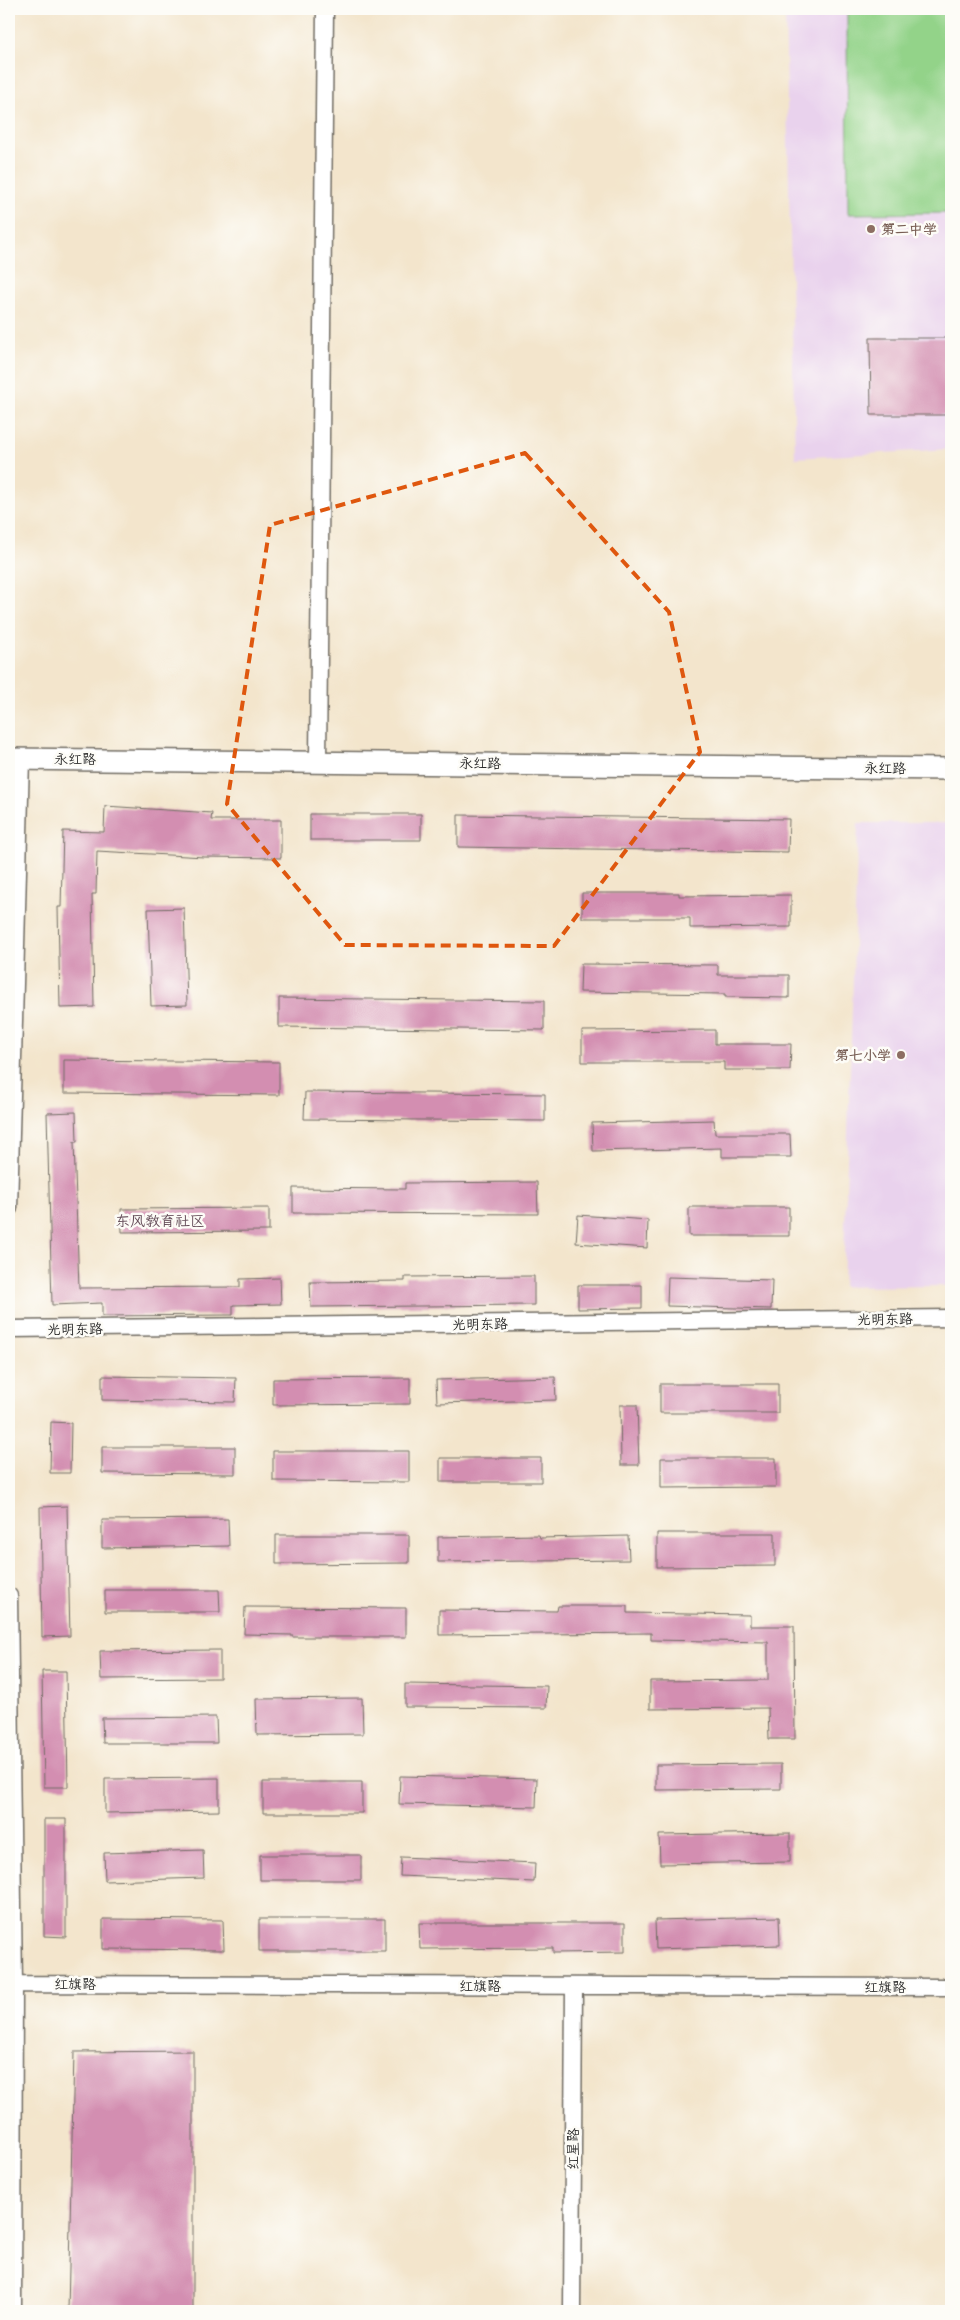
<svg xmlns="http://www.w3.org/2000/svg" width="960" height="2320" font-family="Kalam,'LXGW WenKai TC',sans-serif">
  <rect width="100%" height="100%" fill="#fdfcf7"/>
  <filter id="ink" filterUnits="userSpaceOnUse"><feTurbulence type="fractalNoise" baseFrequency=".02" numOctaves="2"/><feDisplacementMap in="SourceGraphic" scale="10" xChannelSelector="R" yChannelSelector="G"/><feConvolveMatrix kernelMatrix="1 2 1 2 8 2 1 2 1" color-interpolation-filters="sRGB"/></filter>
  <filter id="wash" filterUnits="userSpaceOnUse"><feTurbulence type="fractalNoise" baseFrequency=".0096" numOctaves="4" result="noise"/><feDisplacementMap in="SourceGraphic" scale="20" xChannelSelector="R" yChannelSelector="G"/><feGaussianBlur stdDeviation="1.12" result="paint"/><feColorMatrix in="noise" values="0 0 0 0 0 0 0 0 0 0 0 0 0 0 0 0 0 1.4 0 .05"/><feComposite in="paint" operator="in"/></filter>
  <g filter="url(#wash)">
    <rect width="100%" height="100%" fill="#f3e5cc"/>
    <!-- built -->
    <path fill="#e9d2ed" d="M785,9H951V449L795,458Z
      M858,823H951V1286L843,1287Z"/>
    <!-- green -->
    <path fill="#93d389" stroke="#5f7f5a" d="M847,9H951V213L848,214Z"/>
    <g id="blocks">
      <!-- building -->
      <path fill="#d38eb1" d="M870,338H951V415H871Z
        M105,806L212,813L211,820H281V858L204,857L97,851L96,894H92L94,1007L60,1008L58,907H61L63,831L104,832Z
        M310,814H421V840H310Z
        M458,815L789,819L788,852L458,847Z
        M582,893H679V896L791,895V927L690,928V918H582Z
        M184,908L187,1005L151,1006L148,909Z
        M581,964L718,965V975H789V998L725,997V994L580,992Z
        M279,998L544,1001V1030L279,1027Z
        M715,1030V1044H791L790,1070H724V1062H582V1031Z
        M64,1060L279,1062V1095L64,1093Z
        M305,1092L545,1094V1121L304,1119Z
        M76,1112L77,1142H74L79,1288L240,1287V1279L280,1278L281,1304L233,1305V1315L102,1316V1303L52,1305L47,1113Z
        M714,1120L715,1134H790L791,1157H722V1148L593,1151L592,1123Z
        M537,1182L538,1214L293,1213V1188L405,1189V1183Z
        M689,1207H789V1236H689Z
        M269,1208V1231L122,1232L121,1209Z
        M578,1215L648,1220L647,1248L576,1243Z
        M534,1276V1305L311,1307L310,1282L405,1281V1277Z
        M668,1277L772,1280L771,1309L667,1306Z
        M578,1285H642V1308L578,1309Z
        M102,1376L236,1378L235,1402L102,1400Z
        M555,1377L556,1400L437,1403L436,1380Z
        M410,1378V1404L273,1405V1379Z
        M660,1384H778V1413H660Z
        M620,1405H637L639,1465H621Z
        M51,1422L71,1423L70,1473H50Z
        M102,1447H235V1474L102,1473Z
        M273,1451H409V1482L273,1481Z
        M440,1458H541V1482H440Z
        M661,1458H776V1487L661,1488Z
        M67,1506L70,1636L42,1637L40,1507Z
        M228,1519L229,1546L102,1548V1520Z
        M657,1533H775V1566L657,1567Z
        M276,1535H409V1563L276,1564Z
        M539,1535L540,1538L628,1536L629,1560L438,1562V1537Z
        M105,1590H219L220,1612H105Z
        M558,1606H627V1613L750,1615V1626H794L795,1739H769L768,1708L650,1709V1681L768,1680V1642L651,1640V1633L439,1635V1610L557,1611Z
        M245,1607L406,1608V1637H292V1635L244,1634Z
        M220,1650V1678L101,1679L100,1651Z
        M42,1671H66L68,1787H44Z
        M405,1684L547,1686L546,1708L405,1707Z
        M362,1698L363,1734L257,1735L256,1699Z
        M216,1717L217,1743H103L102,1718Z
        M781,1764V1789L656,1790V1765Z
        M400,1776L537,1779L536,1807L399,1804Z
        M219,1778V1811L105,1813V1779Z
        M263,1782H362V1813H263Z
        M44,1819H66V1937L44,1936Z
        M790,1833V1862L660,1864L659,1835Z
        M203,1850L204,1878L105,1881L104,1853Z
        M260,1855H361V1880H260Z
        M401,1857L535,1863L534,1882L400,1876Z
        M779,1917L780,1945L656,1949L655,1920Z
        M103,1919L223,1920L224,1950L103,1949Z
        M259,1919H385V1951H259Z
        M419,1923H625V1952L553,1953V1948L420,1949Z
        M193,2051V2311H68L74,2052Z"/>
    </g>
  </g>
  <g filter="url(#ink)">
    <use href="#blocks" fill-opacity="0" stroke="#716c63" stroke-width="1"/>
    <g fill="none" stroke-linecap="round" stroke-linejoin="round">
      <defs>
        <path id="minor" d="M318,761L325,9
          M9,1208L21,759
          M9,1329L951,1318
          M9,1596L14,1984L13,2311
          M9,1984L951,1987
          M572,2311L574,1986"/>
        <path id="tertiary" d="M9,759L951,769"/>
      </defs>
      <!-- minor casing -->
      <use href="#minor" stroke="#716c63" stroke-width="19"/>
      <!-- tertiary casing -->
      <use href="#tertiary" stroke="#716c63" stroke-width="24"/>
      <!-- minor -->
      <use href="#minor" stroke="#fff" stroke-width="16"/>
      <!-- tertiary -->
      <use href="#tertiary" stroke="#fff" stroke-width="21"/>
    </g>
  </g>
  <!-- marked area -->
  <path fill="none" stroke="#df570e" stroke-width="4" stroke-dasharray="10 6" stroke-linejoin="round" d="M525,453L669,612L700,752L554,946L345,945L227,804L270,525Z"/>
  <!-- markers -->
  <g fill="#8d6e63" stroke="#fdfcf7" stroke-width="2">
    <circle cx="871" cy="229" r="5"/>
    <circle cx="901" cy="1055" r="5"/>
  </g>
  <g text-anchor="middle" stroke-width="5" stroke-linejoin="round" paint-order="stroke">
    <!-- education labels -->
    <g font-size="14" font-weight="bold" fill="#785e54" stroke="#fdfcf7" text-anchor="start">
      <text x="881" y="234">第二中学</text>
      <text x="891" y="1060" text-anchor="end">第七小学</text>
    </g>
    <!-- street labels -->
    <g font-size="14" fill="#2b2b2b" stroke="#fdfcf7">
      <text x="75" y="764">永红路</text>
      <text transform="translate(480 763) rotate(1)" y="5">永红路</text>
      <text transform="translate(885 768) rotate(1)" y="5">永红路</text>
      <text transform="translate(885 1319) rotate(-1)" y="5">光明东路</text>
      <text transform="translate(480 1324) rotate(-1)" y="5">光明东路</text>
      <text transform="translate(75 1329) rotate(-1)" y="5">光明东路</text>
      <text x="75" y="1989">红旗路</text>
      <text x="480" y="1991">红旗路</text>
      <text x="885" y="1992">红旗路</text>
      <text transform="translate(573 2149) rotate(-90)" y="5">红星路</text>
    </g>
    <!-- neighbourhood labels -->
    <g font-size="15" fill="#664e5a" stroke="#fdfcf7">
      <text x="160" y="1226">东风教育社区</text>
    </g>
  </g>
  <!-- margin -->
  <rect width="960" height="2320" fill="none" stroke="#fdfcf7" stroke-width="30"/>
</svg>
